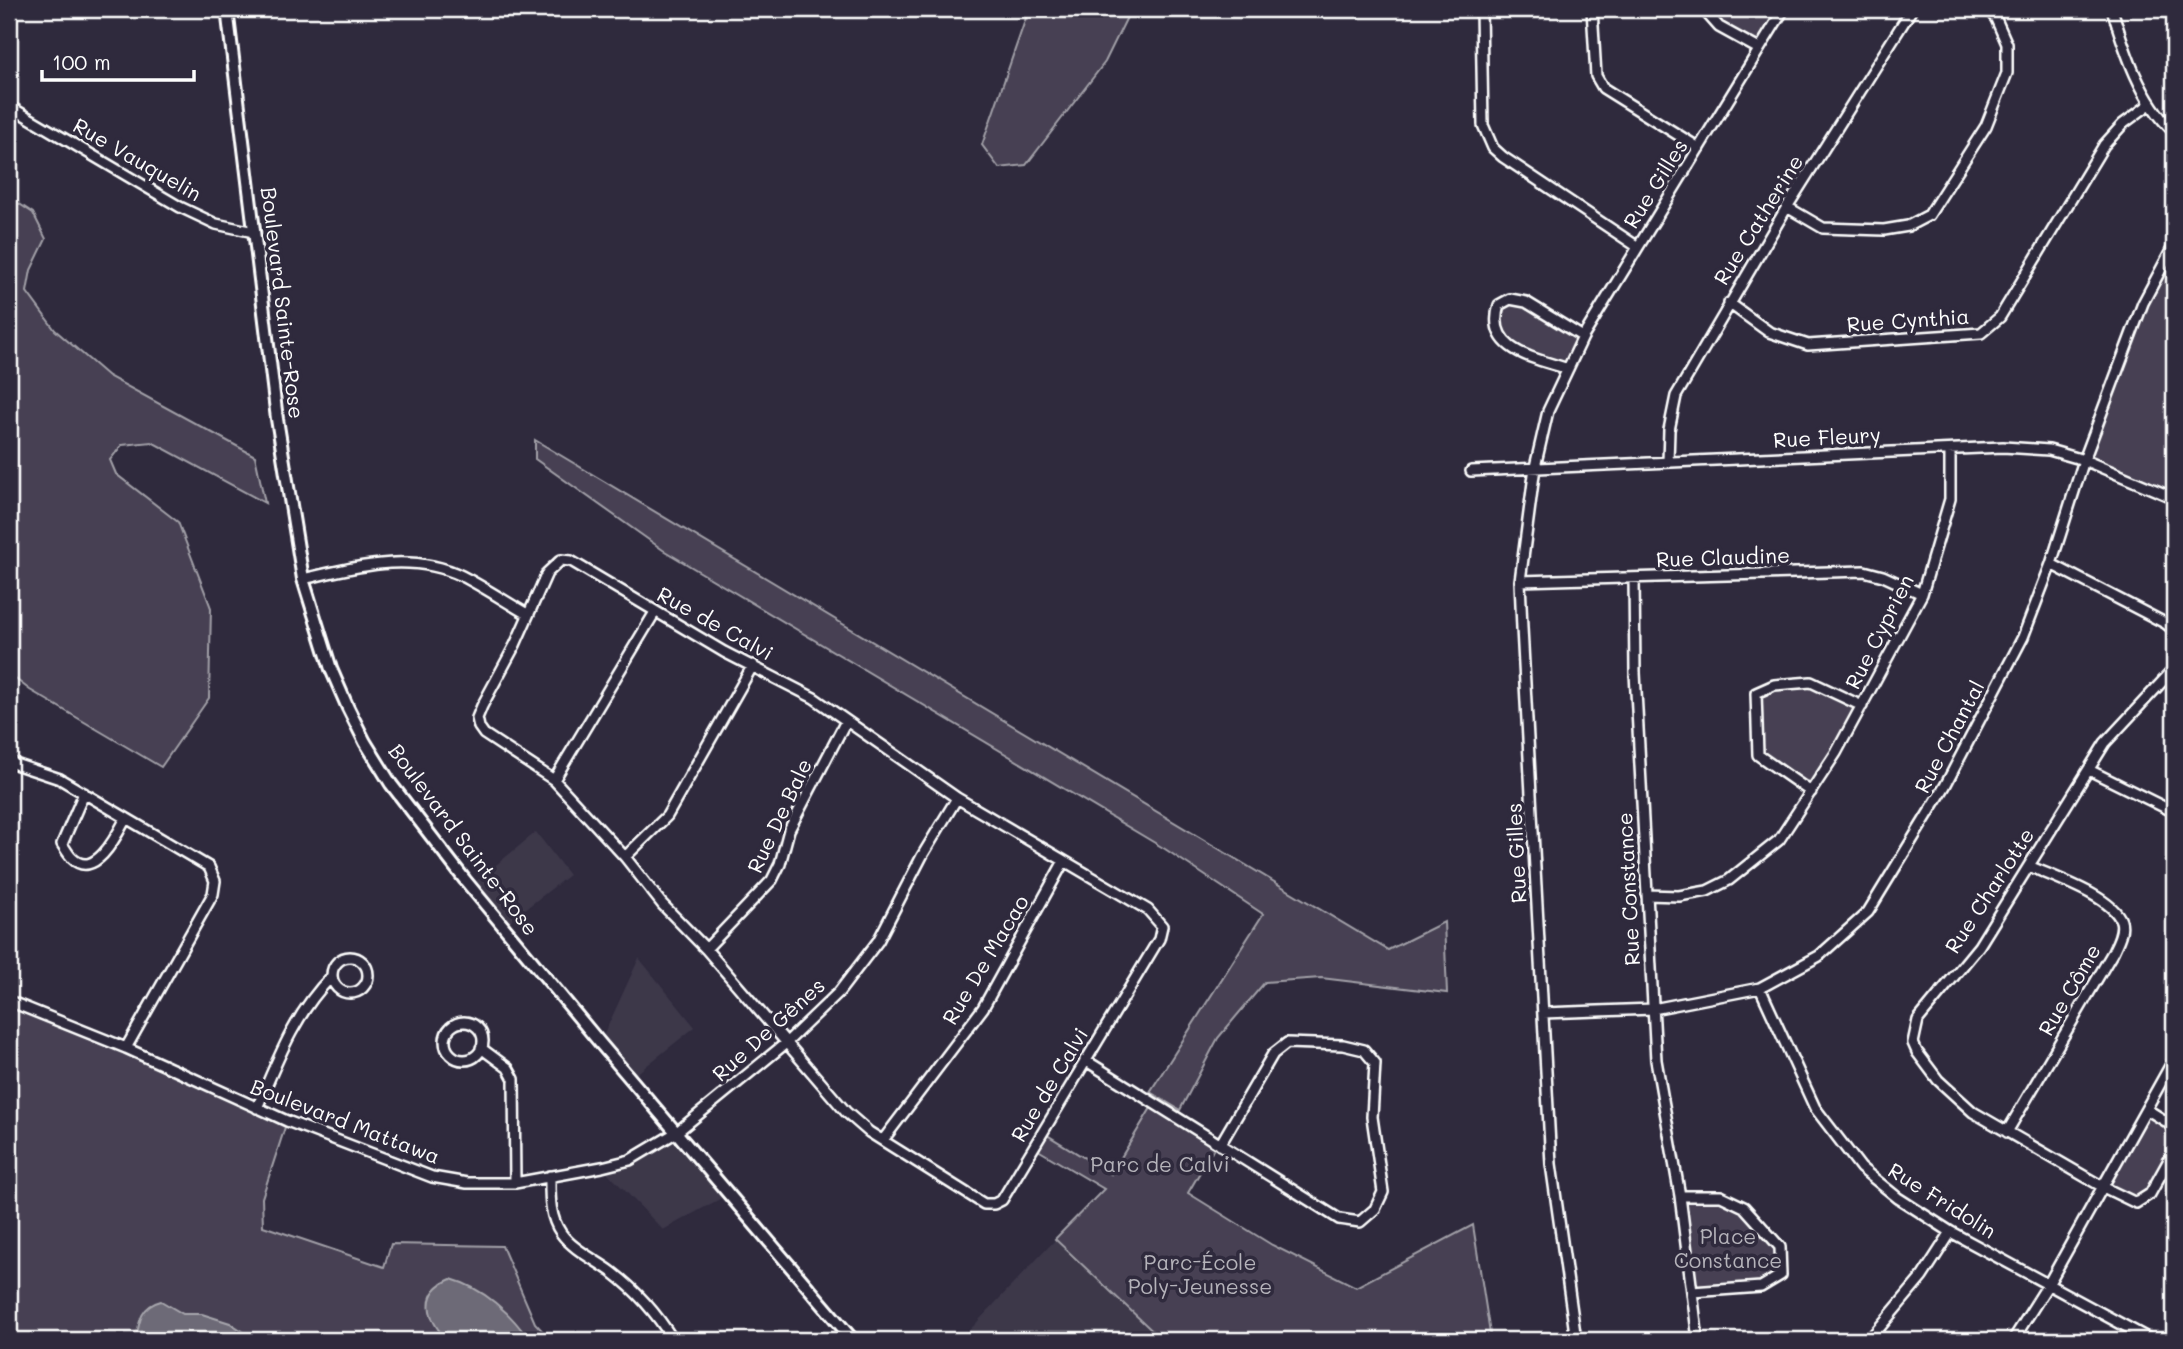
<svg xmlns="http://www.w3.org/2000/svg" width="2183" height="1349" font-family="Mali,sans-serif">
  <rect width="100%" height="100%" fill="#2f2a3d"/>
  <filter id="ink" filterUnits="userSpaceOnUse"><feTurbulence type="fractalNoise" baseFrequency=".0143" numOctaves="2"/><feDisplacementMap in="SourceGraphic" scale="14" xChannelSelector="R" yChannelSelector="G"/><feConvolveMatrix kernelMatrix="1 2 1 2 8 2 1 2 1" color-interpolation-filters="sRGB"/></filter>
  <g filter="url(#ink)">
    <!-- built -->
    <path fill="#3c3749" d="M536,832L569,875L505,925L473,884Z
      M639,958L695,1027L630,1079L600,1043Z
      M677,1132L729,1194L663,1230L602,1167L630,1160Z
      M1055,1240L1162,1340H960Z"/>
    <!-- green -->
    <path fill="#464152" stroke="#a2a0a8" stroke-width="2" d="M1029,9H1131L1105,62L1026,165L999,168L982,145Z
      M1703,9H1768L1780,16L1759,49L1719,27Z
      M9,197L33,213L46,239L31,270L27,292L55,330L108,376L255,456L265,503L152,442L122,445L110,460L116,474L178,522L211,608L209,698L161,767L30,690L9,674Z
      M2174,245V498L2084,460L2143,303Z
      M1510,299L1526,302L1583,337L1568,369L1518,352L1500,337L1499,305Z
      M535,440L1388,950L1444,922L1447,993L1321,978L1265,982L1218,1038L1180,1110L1150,1092L1263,914L1165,849L663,550L535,459Z
      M1811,682L1862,706L1811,792L1758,755L1756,693Z
      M9,1001L287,1121L262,1198L263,1226L384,1267L391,1244L502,1246L535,1323L551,1340H9Z
      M1154,1103L1217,1143L1188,1193L1272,1245L1356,1287L1473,1225L1491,1340H1162L1055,1239L1104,1189L1033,1147L1042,1132L1111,1174Z
      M2146,1109L2174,1130V1151L2150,1194L2136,1203L2103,1187Z
      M1680,1196H1721L1744,1207L1780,1247L1781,1275L1761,1287L1692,1292Z"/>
    <!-- water -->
    <path fill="#6d6a77" stroke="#a7a6ad" stroke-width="2" d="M451,1279C483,1288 511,1313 529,1340H447C427,1319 419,1292 451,1279Z
      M161,1301L183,1314H202L230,1323L256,1340H136C139,1321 141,1306 161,1301Z"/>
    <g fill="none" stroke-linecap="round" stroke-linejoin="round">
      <defs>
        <path id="minor" d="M1481,9L1483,125L1493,148L1503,157L1638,247
          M1592,9L1596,76L1603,88L1699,148
          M1703,9L1719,27L1759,49
          M1768,9L1780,16
          M2112,9C2125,52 2140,100 2174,132
          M9,106L180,207L216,224L254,232
          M1787,207L1823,228L1884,230L1908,226L1929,215L1986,126L2007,73V44L1996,19L1988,9
          M1729,303L1769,332L1808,345L1981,333L2000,317L2104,145L2123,124L2150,104
          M1568,369C1535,358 1485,351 1499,305L1510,299L1526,302L1583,337
          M1668,462L1669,430L1676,396L1787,207L1912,9
          M1471,471L2003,447L2049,450L2084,460L2174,498
          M561,560L571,561L724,652L814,698L957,798L1148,910L1162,926L1159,939L1002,1200L994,1204H984L869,1132L846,1112L706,949L662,904L625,857L554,780L484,734L479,727L477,718L482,706L515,645L547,573Z
          M2051,564L2165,623L2174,630
          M1634,578L1635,673L1656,1060L1680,1196L1698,1340
          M303,579C356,567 410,551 462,576C484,587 506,602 527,614
          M1520,581L1864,571L1883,576L1922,594
          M2174,669L2105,743L1979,946L1918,1020L1913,1043L1917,1052L1938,1080L1973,1112L2103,1187L2136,1203L2150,1194L2174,1151
          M9,762L60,779L209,867L215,881L213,894L126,1048
          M2089,770L2174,812
          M554,780L655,612
          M1811,792L1758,755L1756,693L1774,685L1811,682L1862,706
          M84,793L62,844C65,848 68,854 72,858C95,881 118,833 126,818
          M625,857L667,816L753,665
          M1647,895L1679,896L1707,891L1729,880L1779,840L1836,753L1922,594L1950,499V450
          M706,949L772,880L780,864L789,830L846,721
          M332 975a18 18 0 1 1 36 0a18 18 0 1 1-36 0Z
          M1760,988L1815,1108L1861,1168L1898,1198L1951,1232L2151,1340
          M9,1001L126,1048L287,1121L432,1177L467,1183H515L602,1167L630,1160L677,1132L786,1043L839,992L878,941L922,856L957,798
          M1543,1013L1653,1009L1760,988L1819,956L1868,912L1945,786L2023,637L2051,564L2084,460L2143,303L2174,245
          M445 1041a19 19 0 1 1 38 0a19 19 0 1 1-38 0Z
          M481,1048L508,1068L514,1079L515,1183
          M1085,1060L1339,1219L1360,1222L1375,1209L1383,1192L1372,1117L1375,1063L1364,1050L1343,1045L1287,1043L1273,1054L1220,1145
          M257,1108C277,1061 295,1013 332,976
          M2146,1109L2167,1122L2174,1130
          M2007,1132L2113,952C2117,943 2124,931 2121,921C2112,896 2053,877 2029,866
          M883,1140L983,1008L1064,861
          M550,1176C550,1196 549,1216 561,1233C573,1250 596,1260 612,1272C637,1291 657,1314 673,1340
          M1680,1196H1721L1744,1207L1780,1247L1781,1275L1761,1287L1692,1292
          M1576,1340L1551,1164L1522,628L1520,581L1535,467L1548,411L1583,337L1784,9
          M1869,1340L1922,1277L1951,1232
          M2013,1340L2049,1283L2174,1059"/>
        <path id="tertiary" d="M227,9L277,419L303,579L331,669L348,708L365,742L391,784L465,880L600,1043L853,1340"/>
      </defs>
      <!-- minor casing -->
      <use href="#minor" stroke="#fff" stroke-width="14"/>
      <!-- tertiary casing -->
      <use href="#tertiary" stroke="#fff" stroke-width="16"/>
      <!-- minor -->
      <use href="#minor" stroke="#2f2a3d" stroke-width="9"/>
      <!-- tertiary -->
      <use href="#tertiary" stroke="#2f2a3d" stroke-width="10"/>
    </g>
  </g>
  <g text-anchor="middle" stroke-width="7" stroke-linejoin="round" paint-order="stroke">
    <!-- street labels -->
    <g font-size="21" fill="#fff" stroke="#2f2a3d">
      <text transform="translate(137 160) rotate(30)" y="7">Rue Vauquelin</text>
      <text transform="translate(1656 184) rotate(-58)" y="7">Rue Gilles</text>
      <text transform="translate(1759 220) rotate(-58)" y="7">Rue Catherine</text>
      <text transform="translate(282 303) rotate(83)" y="7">Boulevard Sainte-Rose</text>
      <text transform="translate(1908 321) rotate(-4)" y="7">Rue Cynthia</text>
      <text transform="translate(1827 438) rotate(-3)" y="7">Rue Fleury</text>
      <text transform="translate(1723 558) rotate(-2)" y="7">Rue Claudine</text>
      <text transform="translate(715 624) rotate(29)" y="7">Rue de Calvi</text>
      <text transform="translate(1880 632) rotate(-63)" y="7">Rue Cyprien</text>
      <text transform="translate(1950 737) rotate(-62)" y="7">Rue Chantal</text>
      <text transform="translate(780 816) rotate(-65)" y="7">Rue De Bale</text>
      <text transform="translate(463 840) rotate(53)" y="7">Boulevard Sainte-Rose</text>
      <text transform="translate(1517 853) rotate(-93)" y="7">Rue Gilles</text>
      <text transform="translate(1629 889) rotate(-93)" y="7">Rue Constance</text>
      <text transform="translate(1990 891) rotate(-57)" y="7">Rue Charlotte</text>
      <text transform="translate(986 960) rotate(-59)" y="7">Rue De Macao</text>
      <text transform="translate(2070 990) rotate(-60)" y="7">Rue Côme</text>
      <text transform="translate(769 1030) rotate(-42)" y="7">Rue De Gênes</text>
      <text transform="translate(1050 1085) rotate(-59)" y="7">Rue de Calvi</text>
      <text transform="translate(345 1122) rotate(21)" y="7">Boulevard Mattawa</text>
      <text transform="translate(1942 1201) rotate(32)" y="7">Rue Fridolin</text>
    </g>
    <!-- park labels -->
    <g font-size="21" fill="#b5b3ba" stroke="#2f2a3d">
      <text x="1160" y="1172">Parc de Calvi</text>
      <text x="1728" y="1244">Place<tspan x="1728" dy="24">Constance</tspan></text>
      <text x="1200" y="1270">Parc-École<tspan x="1200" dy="24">Poly-Jeunesse</tspan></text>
    </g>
  </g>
  <!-- margin -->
  <rect width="2183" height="1349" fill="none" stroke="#2f2a3d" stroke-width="35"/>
  <rect x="18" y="18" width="2148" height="1314" fill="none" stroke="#fff" stroke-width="2.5" filter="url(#ink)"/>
  <!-- scale -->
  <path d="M42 70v10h152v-10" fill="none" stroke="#ffffff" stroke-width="3.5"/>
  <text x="52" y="70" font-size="21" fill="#ffffff" stroke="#2f2a3d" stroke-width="5" paint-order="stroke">100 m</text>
</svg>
